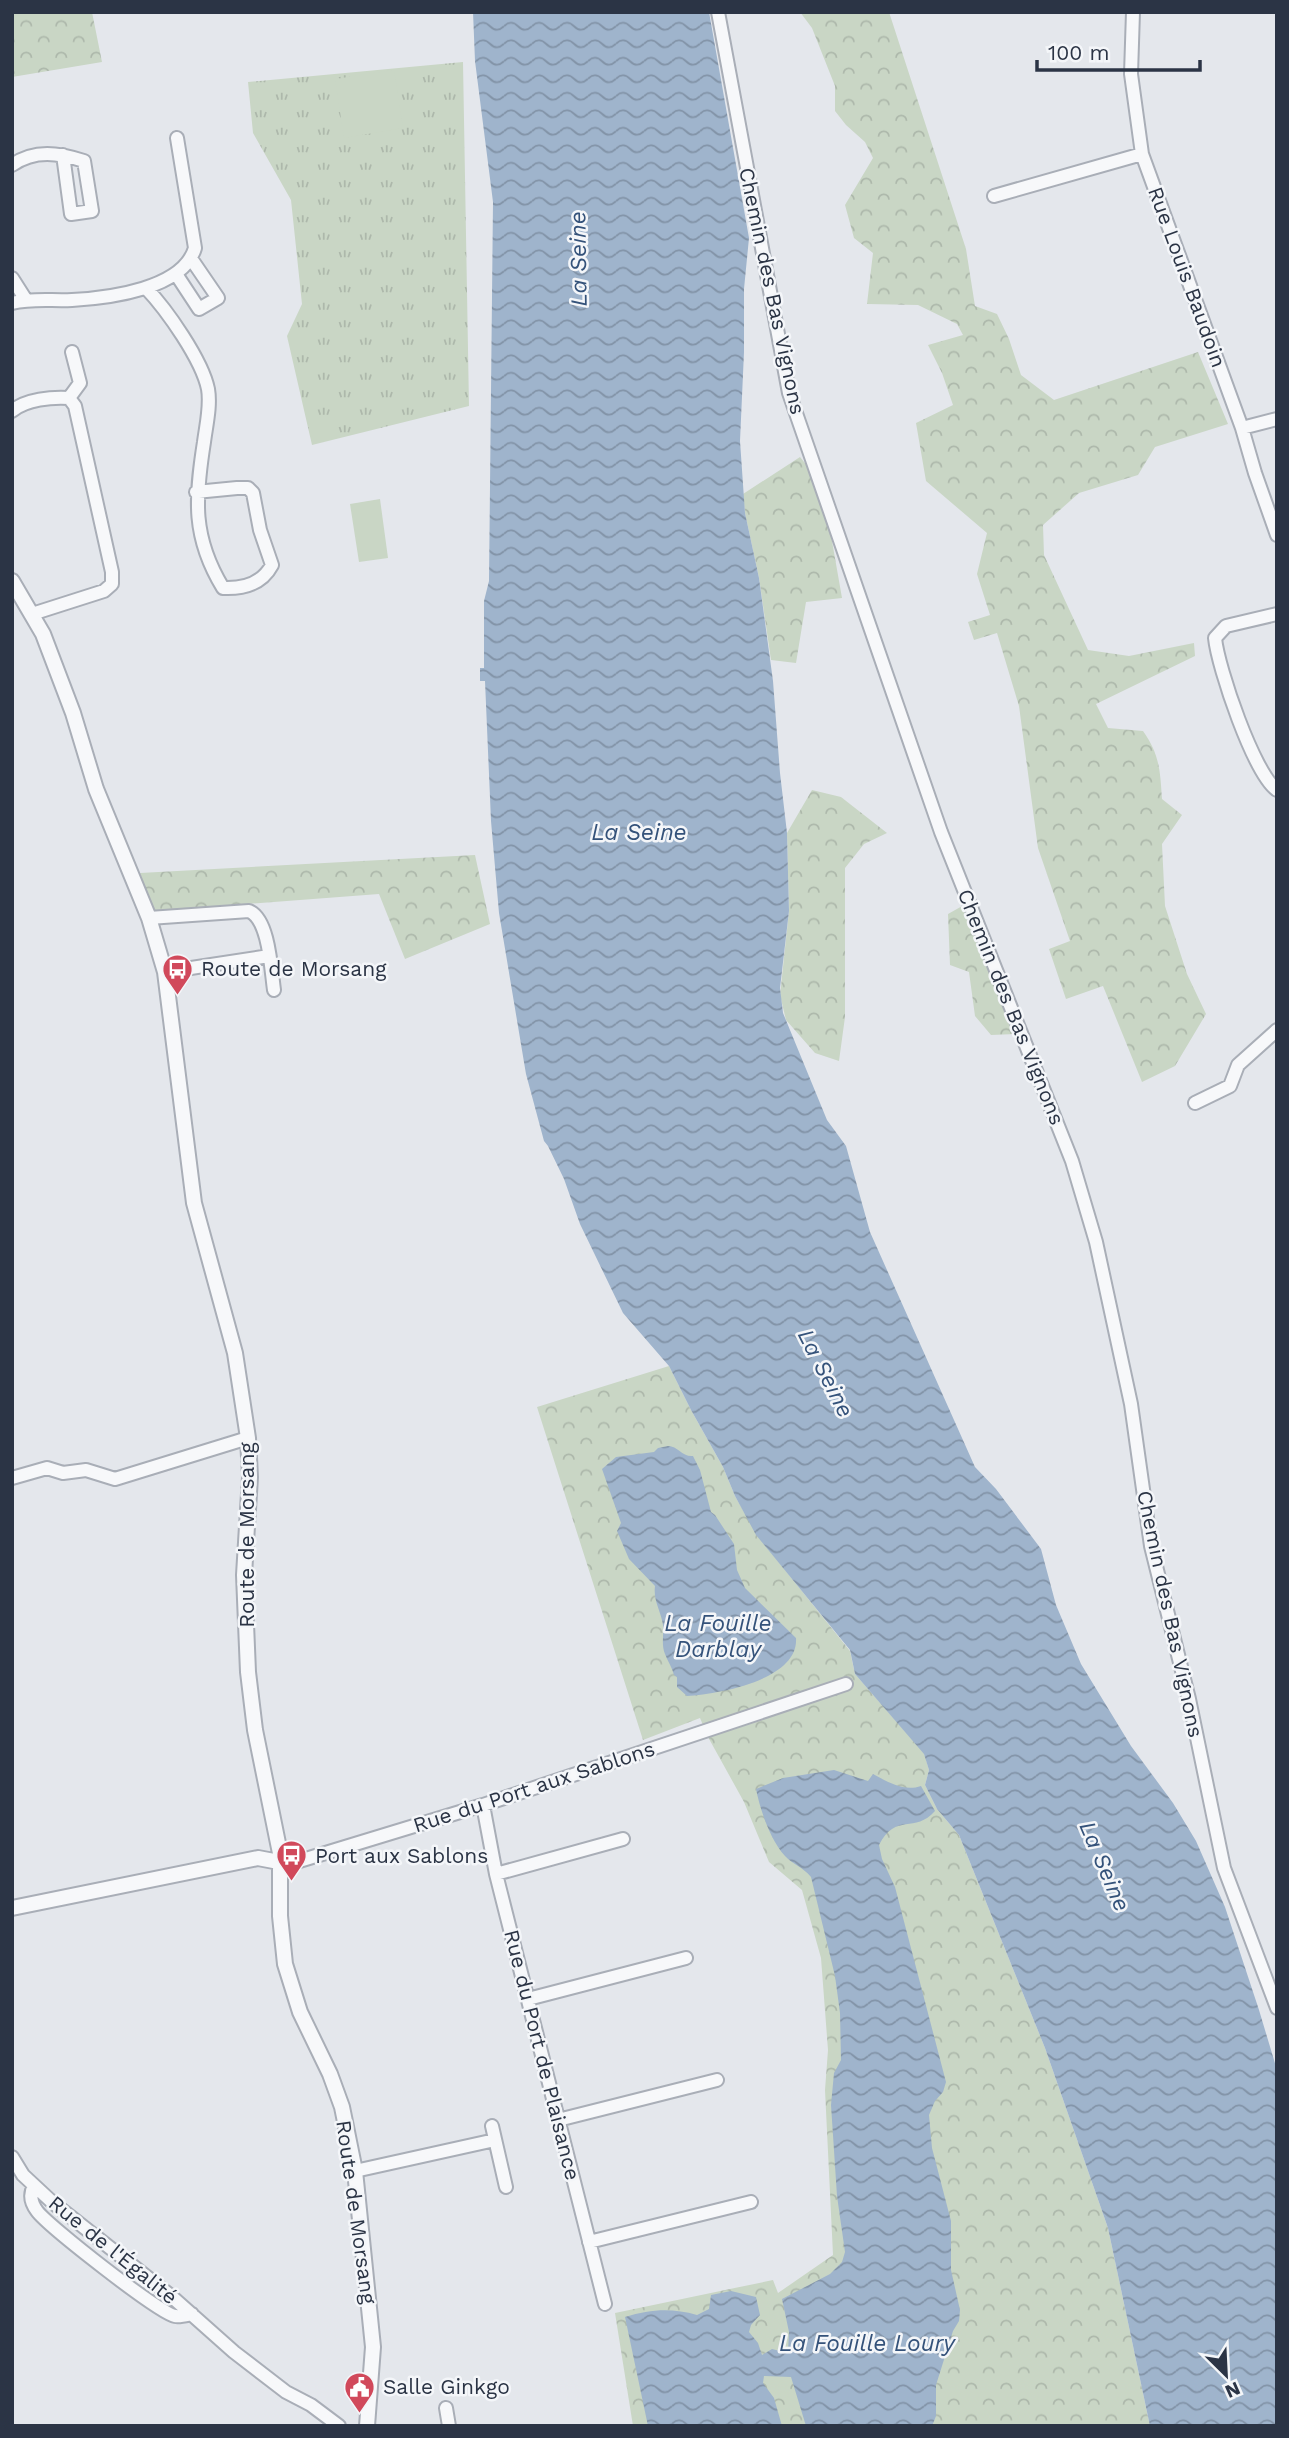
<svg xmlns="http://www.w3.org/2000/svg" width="1289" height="2438" font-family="'Work Sans',sans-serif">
  <defs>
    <pattern id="grass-tufts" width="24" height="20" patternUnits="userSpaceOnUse" patternTransform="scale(1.75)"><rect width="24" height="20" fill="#c9d6c5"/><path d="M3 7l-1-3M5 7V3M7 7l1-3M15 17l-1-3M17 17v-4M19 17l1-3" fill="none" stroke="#adb8ab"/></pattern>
    <pattern id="forest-crowns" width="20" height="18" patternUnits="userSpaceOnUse" patternTransform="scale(1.75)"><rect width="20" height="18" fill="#c9d6c5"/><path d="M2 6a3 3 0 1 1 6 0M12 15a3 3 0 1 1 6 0" fill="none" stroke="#adb8ab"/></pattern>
    <pattern id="water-waves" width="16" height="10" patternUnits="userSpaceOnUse" patternTransform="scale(1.75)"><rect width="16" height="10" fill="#9fb4cc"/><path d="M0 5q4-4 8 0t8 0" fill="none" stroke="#8293a7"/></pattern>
  </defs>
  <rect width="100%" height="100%" fill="#e4e7ec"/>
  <!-- grass -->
  <path fill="url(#grass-tufts)" d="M463,62L469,406L312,445L287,336L302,304L291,200L253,133L248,82Z"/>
  <!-- forest -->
  <path fill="url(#forest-crowns)" d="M12,12H92L102,62L12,77Z
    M800,12H889L966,249L975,306L997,314L1009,339L1021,375L1054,400L1198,352L1228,424L1155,447L1138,475L1079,493L1043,525L1044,555L1088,650L1129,656L1194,643L1195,656L1096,704L1108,728L1143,731C1160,755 1160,771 1162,799L1182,815L1162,844L1165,906L1187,974L1206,1014L1175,1066L1142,1082L1103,986L1066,999L1049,949L1070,941L1038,848L1019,706L997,633L974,640L968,622L990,615L977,574L987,533L926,481L916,423L953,405L942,373L928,345L963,335L957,324L918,305L867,304L873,253L854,238L845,205L873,158L865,142L846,125L835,111V86L812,28Z
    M800,457L817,478L829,524L842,598L806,602L796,663L771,660L759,578L745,513L743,494Z
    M812,790L841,797L887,833L864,844L845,868V1017L839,1061L815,1053L786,1020L780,995L789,911L787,833Z
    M475,855L490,924L405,959L379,894L153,911L140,873Z
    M964,905L1016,1034L991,1035L975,1016L969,972L950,965L948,914Z
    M669,1366L691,1410L723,1467L735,1496L757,1535L850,1651L855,1674L924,1753L929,1770L925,1785L937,1809L959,1835L1045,2048L1108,2228L1150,2426H633L615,2313L773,2280L778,2293L833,2255L825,2090L828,2050L821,1958L802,1890L769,1862L744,1802L708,1737L700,1718L643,1740L537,1407Z"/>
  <!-- pitch -->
  <path fill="#c9d6c5" d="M394,70L403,128L344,138L335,79Z
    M380,499L388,558L359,562L350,504Z"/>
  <!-- water -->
  <path fill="url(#water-waves)" d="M473,12H709L749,238L744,289V352L740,441L745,513L759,578L773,681L780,773L787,833L789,911L780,988L783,1013L827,1120L846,1146L870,1232L975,1467L996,1489L1041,1549L1056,1605L1081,1664L1131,1746L1173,1803L1196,1841L1225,1907L1259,2010L1277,2070V2426H1150L1108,2228L1045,2048L959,1835L937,1809L925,1785L929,1770L924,1754L855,1674L850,1650L756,1535L735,1496L723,1467L691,1410L669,1366L623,1313L580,1224L564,1179L548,1146L544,1141L526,1074L499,913L491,821L485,681H480V668H484V601L489,581L493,202L475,61Z
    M668,1446C678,1446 682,1457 693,1456L700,1470L711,1512L715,1515L734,1544L737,1570L745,1588L796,1638C799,1680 718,1694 687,1696L677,1687V1677L674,1675C672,1667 668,1662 665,1654C661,1644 664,1635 663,1625C661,1611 653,1601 655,1586L629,1559L617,1531L621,1523L602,1469L616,1457L654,1452L658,1448Z
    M834,1770L868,1781L873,1774C888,1782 904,1792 921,1786L935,1811C915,1834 896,1812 879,1845L882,1859L895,1887L946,2082L943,2092L935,2101L929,2115L932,2148L951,2221V2270L960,2310L959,2321L953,2331L936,2385V2416L932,2426H806L791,2377L764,2376L763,2383L774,2398L782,2426H648L625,2317C651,2309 672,2308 697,2315L709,2309L711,2295L731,2291L756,2297L760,2315L751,2325L749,2332L758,2343L762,2355L772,2349L788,2353L789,2332L782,2299L830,2274L842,2262L845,2252L837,2196L831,2105L834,2073L841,2060L840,2013L835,1976L811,1877C803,1867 792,1864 785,1856C770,1840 760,1809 756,1789L783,1778Z"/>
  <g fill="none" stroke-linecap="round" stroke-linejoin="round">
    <defs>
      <path id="minor" d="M718,12L789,393L941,832L1072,1161L1096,1242L1131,1404L1151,1546L1189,1699L1224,1868L1277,2008
        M1133,12L1131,74L1142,154L1242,428L1255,473L1277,535
        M12,165C35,149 59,153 84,161L92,211L71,214L63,155
        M994,196L1142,154
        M176,274L199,309L218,298L192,260
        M12,278L26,300
        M146,288C167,310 202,360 208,389C211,406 206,426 204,442C195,499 192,537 223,588C244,589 262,584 272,565L260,530L253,493L248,488H237L196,492
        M12,303C32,298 52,301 72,300C109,298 183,289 195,248L177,138
        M69,398L80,383L72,352
        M12,411C26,399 52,397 69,398L75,406L112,572V584L104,591L32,614
        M1242,428L1277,419
        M1277,614L1226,626L1215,638C1218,668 1254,774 1277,790
        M149,918L249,911C269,919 271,969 274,990
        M165,972L269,956
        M1195,1103L1230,1086L1238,1065L1277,1030
        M12,1478L47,1468L63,1473L86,1470L115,1479L248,1438
        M483,1805L496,1874L605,2304
        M279,1862H296L483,1805L846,1684
        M496,1874L623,1839
        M528,1999L686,1958
        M558,2120L717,2080
        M492,2126L506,2187
        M12,2157L23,2175L52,2202L171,2296L234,2352L286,2392L311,2405L339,2426
        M355,2171L495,2140
        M34,2186C29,2195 31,2203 37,2211C48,2226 159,2313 175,2316C180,2317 187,2315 192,2314
        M589,2242L751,2202
        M446,2408L449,2426"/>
      <path id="tertiary" d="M12,581L43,634L73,713L96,789L149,918L165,972L194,1203L235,1353L248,1438L250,1477L244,1575L248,1672L255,1730L280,1853V1916L285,1964L300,2012L330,2074L342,2107L355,2171L373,2347L367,2426
        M12,1908L258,1858L279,1862"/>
    </defs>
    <!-- minor casing -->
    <use href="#minor" stroke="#a9aeb7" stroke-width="16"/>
    <!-- tertiary casing -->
    <use href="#tertiary" stroke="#a9aeb7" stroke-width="18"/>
    <!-- minor -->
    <use href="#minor" stroke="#f7f8fa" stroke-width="12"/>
    <!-- tertiary -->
    <use href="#tertiary" stroke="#f7f8fa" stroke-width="14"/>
  </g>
  <!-- icons -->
  <defs>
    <symbol id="bus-pin" viewBox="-11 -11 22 30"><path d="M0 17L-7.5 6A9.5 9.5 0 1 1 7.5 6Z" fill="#d1495b" stroke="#f4f6f9"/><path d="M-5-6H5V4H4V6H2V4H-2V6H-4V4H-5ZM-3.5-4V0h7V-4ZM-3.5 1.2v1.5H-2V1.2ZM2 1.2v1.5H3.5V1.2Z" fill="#fff"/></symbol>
    <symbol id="civic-pin" viewBox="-11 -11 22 30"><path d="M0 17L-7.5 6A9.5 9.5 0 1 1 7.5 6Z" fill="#d1495b" stroke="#f4f6f9"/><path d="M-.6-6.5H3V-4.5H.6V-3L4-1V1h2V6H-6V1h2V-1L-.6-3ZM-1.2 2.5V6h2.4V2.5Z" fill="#fff"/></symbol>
  </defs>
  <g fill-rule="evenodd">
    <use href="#bus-pin" x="160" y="952" width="35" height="47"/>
    <use href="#bus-pin" x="274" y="1838" width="35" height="47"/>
    <use href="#civic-pin" x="342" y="2370" width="35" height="47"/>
  </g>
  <g text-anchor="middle" stroke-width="5" stroke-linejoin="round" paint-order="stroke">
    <!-- street labels -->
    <g font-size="21" fill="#2b3445" stroke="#f4f6f9">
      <text transform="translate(1187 277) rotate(70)" y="7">Rue Louis Baudoin</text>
      <text transform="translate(772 291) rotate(78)" y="7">Chemin des Bas Vignons</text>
      <text transform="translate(1011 1007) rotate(68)" y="7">Chemin des Bas Vignons</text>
      <text transform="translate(247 1535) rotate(-90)" y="7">Route de Morsang</text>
      <text transform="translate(1170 1614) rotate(78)" y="7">Chemin des Bas Vignons</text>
      <text transform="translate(534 1787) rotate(-18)" y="7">Rue du Port aux Sablons</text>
      <text transform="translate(542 2055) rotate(76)" y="7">Rue du Port de Plaisance</text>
      <text transform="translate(356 2212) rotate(82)" y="7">Route de Morsang</text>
      <text transform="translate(113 2250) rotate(39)" y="7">Rue de l'Égalité</text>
    </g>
    <!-- poi labels -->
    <g font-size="21" fill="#2b3445" stroke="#f4f6f9" text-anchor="start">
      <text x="201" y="976">Route de Morsang</text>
      <text x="315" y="1863">Port aux Sablons</text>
      <text x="383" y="2394">Salle Ginkgo</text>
    </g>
    <!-- water labels -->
    <g font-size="23" font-style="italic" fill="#34527a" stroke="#f4f6f9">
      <text transform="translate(578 259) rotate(-91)" y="8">La Seine</text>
      <text x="639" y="840">La Seine</text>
      <text transform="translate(826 1373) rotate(63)" y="8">La Seine</text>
      <text x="718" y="1631">La Fouille<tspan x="718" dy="26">Darblay</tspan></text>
      <text transform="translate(1105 1866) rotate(67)" y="8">La Seine</text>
      <text x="867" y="2351">La Fouille Loury</text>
    </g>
  </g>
  <!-- border -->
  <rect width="1289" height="2438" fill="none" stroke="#2b3445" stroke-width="28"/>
  <!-- north arrow -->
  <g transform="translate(1226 2375) rotate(156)" stroke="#f4f6f9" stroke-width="5" paint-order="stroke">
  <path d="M0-5L12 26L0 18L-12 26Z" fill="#2b3445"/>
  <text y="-10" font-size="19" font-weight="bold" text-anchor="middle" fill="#2b3445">N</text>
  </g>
  <!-- scale -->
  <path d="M1037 60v10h163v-10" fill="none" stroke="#2b3445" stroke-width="3.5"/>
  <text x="1048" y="60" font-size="21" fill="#2b3445" stroke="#f4f6f9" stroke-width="5" paint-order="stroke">100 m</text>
</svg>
